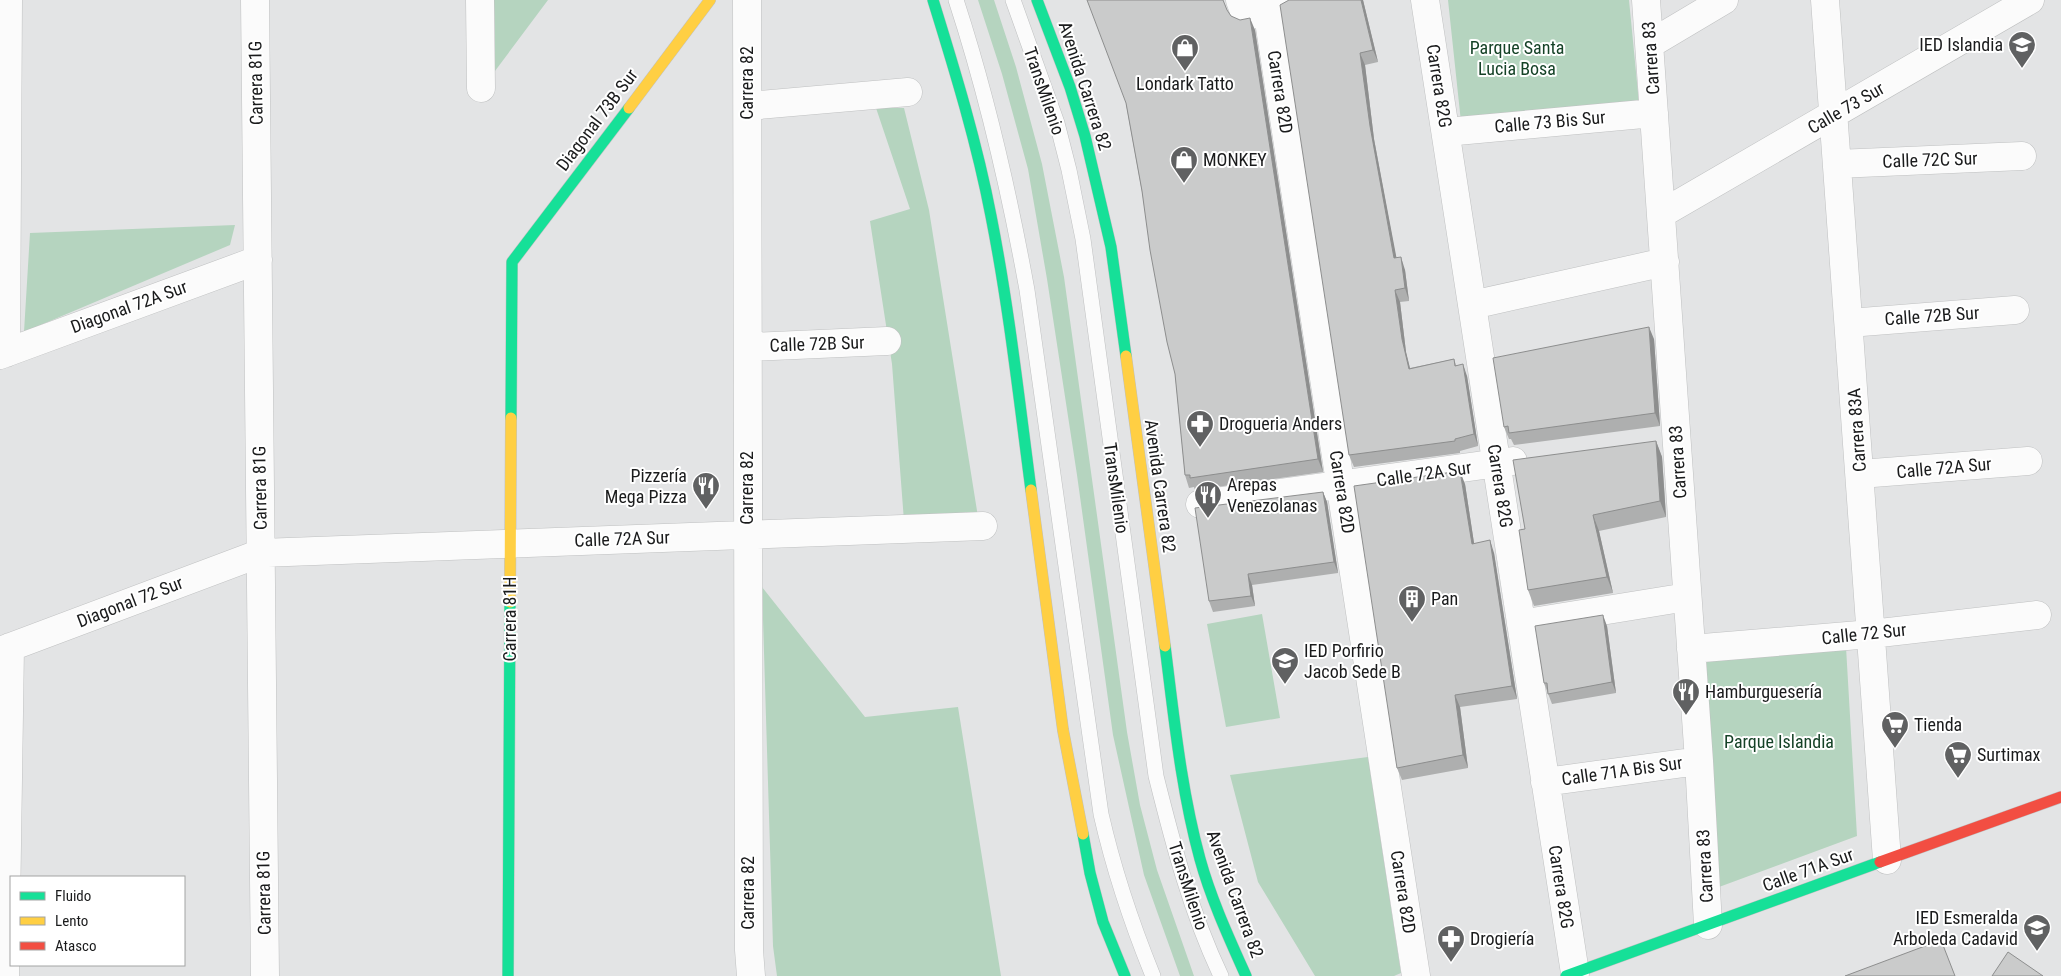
<svg xmlns="http://www.w3.org/2000/svg" width="2061" height="976" font-family="'Roboto Condensed',sans-serif">
  <rect width="100%" height="100%" fill="#e3e4e5"/>
  <!-- green -->
  <path fill="#b5d4bf" d="M494,0H548L495,71Z
    M978,0H994L1016,67L1042,164L1064,277L1127,732L1140,805L1157,870L1194,976H1180L1144,875L1113,735L1077,475L1047,279L1028,169L1002,74Z
    M1448,0H1629L1639,103L1461,122Z
    M876,108H904L929,210L978,517L904,521L892,364L870,221L910,209Z
    M235,225L230,245L24,332L30,233Z
    M762,587L865,717L958,707L1001,976H777L773,946Z
    M1262,614L1280,718L1226,727L1207,624Z
    M1846,647L1857,836L1719,887L1699,661Z
    M1368,757L1401,973L1394,976H1315L1258,882L1230,775Z"/>
  <g fill="none" stroke-linecap="round" stroke-linejoin="round">
    <defs>
      <path id="lane" d="M956,0C987,95 1009,191 1027,290L1101,814C1114,871 1131,922 1153,976
        M1013,0L1057,123L1069,170L1083,239L1156,776C1173,844 1191,913 1221,976"/>
      <path id="street" d="M255,0L265,976
        M480,0L481,88
        M747,0L749,950L751,976
        M1240,0L1246,17L1286,0
        M1425,0L1575,973
        M1646,0L1699,761L1708,925
        M1825,0L1887,860
        M1267,8L1416,976
        M1650,44L1724,0
        M748,106L908,92
        M1446,132L1654,113
        M1837,164L2022,156
        M1661,214L2030,0
        M1472,305L1665,262
        M1849,323L2015,310
        M748,347L887,341
        M6,353L8,0
        M0,355L258,260
        M1860,474L2028,461
        M1200,504L1513,461
        M1521,624L1687,597
        M1691,649L1871,634L2037,615
        M0,651L261,553L983,526
        M1545,782L1699,761
        M5,976L10,647"/>
      <path id="fast" d="M933,0C955,71 977,143 991,216C1009,307 1019,399 1031,490
        M1037,0L1070,87L1085,136L1111,247L1126,356
        M511,418L512,262L629,108
        M1165,646C1174,717 1181,790 1200,859C1211,899 1229,938 1246,976
        M1083,834L1090,873L1103,922L1125,976
        M508,976L510,602
        M1566,976L1880,862"/>
      <path id="slow" d="M629,108L710,0
        M1126,356L1165,646
        M1031,490L1063,730L1083,834
        M510,602L511,418"/>
      <path id="jam" d="M1880,862L2061,797"/>
    </defs>
    <!-- lane casing -->
    <use href="#lane" stroke="#bfc0c1" stroke-width="16"/>
    <!-- street casing -->
    <use href="#street" stroke="#bfc0c1" stroke-width="29"/>
    <!-- fast casing -->
    <use href="#fast" stroke="#bfc0c1" stroke-width="12"/>
    <!-- slow casing -->
    <use href="#slow" stroke="#bfc0c1" stroke-width="12"/>
    <!-- jam casing -->
    <use href="#jam" stroke="#bfc0c1" stroke-width="12"/>
    <!-- lane -->
    <use href="#lane" stroke="#fbfbfb" stroke-width="15"/>
    <!-- street -->
    <use href="#street" stroke="#fbfbfb" stroke-width="28"/>
    <!-- fast -->
    <use href="#fast" stroke="#16e098" stroke-width="11"/>
    <!-- slow -->
    <use href="#slow" stroke="#ffcf43" stroke-width="11"/>
    <!-- jam -->
    <use href="#jam" stroke="#f24e42" stroke-width="11"/>
  </g>
  <!-- wall -->
  <path fill="#aeafaf" d="M1289,0H1363L1378,62L1365,65L1374,139L1396,258L1405,270L1409,301L1400,302L1406,352L1410,368L1454,359L1456,365L1467,376L1478,446L1460,451V453L1354,467L1349,455Z
    M1225,5L1227,11L1231,16L1255,30L1323,472L1195,490L1194,487L1189,488L1185,475L1175,374L1126,104Z
    M1654,339L1660,426L1514,445L1511,439H1509L1504,427Z
    M1656,441L1662,457L1666,517L1599,531L1613,593L1534,606L1528,590Z
    M1465,484L1474,543L1494,553L1517,699L1460,707L1468,768L1402,780L1397,768Z
    M1323,492L1327,502L1338,573L1252,585L1255,606L1213,612L1209,601Z
    M1607,626L1616,693L1552,704L1544,683Z"/>
  <!-- shaded-wall -->
  <path fill="#8d8e8e" d="M1361,0H1363L1378,62L1373,50Z
    M1250,18L1255,30L1323,472L1318,459Z
    M1360,53L1365,65L1374,139L1399,271L1394,258L1370,126Z
    M1401,257L1405,270L1409,301L1405,288Z
    M1395,290L1400,302L1406,352L1413,381L1409,369L1402,339Z
    M1649,327L1654,339L1660,426L1655,413Z
    M1463,364L1467,376L1478,446L1474,434Z
    M1656,441L1662,457L1666,517L1660,501Z
    M1460,471L1465,484L1476,556L1472,544Z
    M1323,492L1327,502L1338,573L1334,562Z
    M1593,515L1599,531L1613,593L1607,577Z
    M1490,540L1494,553L1517,699L1512,686Z
    M1248,574L1252,585L1255,606L1251,596Z
    M1603,615L1607,626L1616,693L1612,682Z
    M1455,695L1460,707L1468,768L1463,755Z"/>
  <!-- building -->
  <path fill="#cacbcb" stroke="#8d8e8e" d="M1087,0H1223L1227,10L1231,16L1240,20L1250,18L1318,459L1190,478V475H1185L1175,374L1167,342L1150,250L1142,191L1126,103Z
    M1289,0H1361L1373,50L1360,53L1370,126L1394,258L1401,257L1405,288L1395,290L1402,339L1409,369L1454,359L1455,366L1463,364L1474,434L1455,439V441L1349,455L1280,5Z
    M1649,327L1655,413L1509,433L1508,426L1504,427L1493,358Z
    M1656,441L1660,501L1593,515L1607,577L1528,590L1519,530L1525,529L1513,460Z
    M1460,471L1472,544L1490,540L1512,686L1455,695L1463,755L1397,768L1354,486Z
    M1323,492L1334,562L1248,574L1251,596L1209,601L1195,508Z
    M1603,615L1612,682L1548,694L1547,683H1544L1535,626Z
    M1941,940L1955,976H1845Z
    M2008,952L2043,976H1992Z"/>
  <!-- icons -->
  <defs>
    <symbol id="school-pin" viewBox="-11 -11 22 30"><path d="M0 17L-7.5 6A9.5 9.5 0 1 1 7.5 6Z" fill="#606162" stroke="#fff"/><path d="M0-5L7-2L0 1L-7-2ZM-4 1L0 2.5L4 1V4Q0 6-4 4Z" fill="#fff"/></symbol>
    <symbol id="shop-pin" viewBox="-11 -11 22 30"><path d="M0 17L-7.5 6A9.5 9.5 0 1 1 7.5 6Z" fill="#606162" stroke="#fff"/><path d="M-5-2.5h2.3a2.7 3.5 0 0 1 5.4 0H5L5.5 6h-11ZM-1.5-2.5h3a1.5 2.3 0 0 0-3 0Z" fill="#fff"/></symbol>
    <symbol id="pharmacy-pin" viewBox="-11 -11 22 30"><path d="M0 17L-7.5 6A9.5 9.5 0 1 1 7.5 6Z" fill="#606162" stroke="#fff"/><path d="M-2-6h4v4h4v4h-4v4h-4v-4h-4v-4h4Z" fill="#fff"/></symbol>
    <symbol id="restaurant-pin" viewBox="-11 -11 22 30"><path d="M0 17L-7.5 6A9.5 9.5 0 1 1 7.5 6Z" fill="#606162" stroke="#fff"/><path d="M-5-6h1v4h1v-4h1v4h1v-4h1v5L-1.5 .5V6h-2V.5L-5-1ZM5-6V6H3V1.5H1.5Q1.5-4 5-6Z" fill="#fff"/></symbol>
    <symbol id="building-pin" viewBox="-11 -11 22 30"><path d="M0 17L-7.5 6A9.5 9.5 0 1 1 7.5 6Z" fill="#606162" stroke="#fff"/><path d="M-4-6H4V6H1V3H-1V6H-4ZM-2.5-4.3h1.7v1.8h-1.7ZM.8-4.3h1.7v1.8H.8ZM-2.5-1h1.7V.8h-1.7ZM.8-1h1.7V.8H.8Z" fill="#fff"/></symbol>
    <symbol id="supermarket-pin" viewBox="-11 -11 22 30"><path d="M0 17L-7.5 6A9.5 9.5 0 1 1 7.5 6Z" fill="#606162" stroke="#fff"/><path d="M-6-5.5h2.5l.6 2H6L4.5 2H-2.5L-4.4-4H-6ZM-1.5 3.2a1.3 1.3 0 1 0 .1 0ZM3 3.2a1.3 1.3 0 1 0 .1 0Z" fill="#fff"/></symbol>
  </defs>
  <g fill-rule="evenodd">
    <use href="#school-pin" x="2006" y="29" width="32" height="43"/>
    <use href="#shop-pin" x="1169" y="32" width="32" height="43"/>
    <use href="#shop-pin" x="1168" y="144" width="32" height="43"/>
    <use href="#pharmacy-pin" x="1184" y="408" width="32" height="43"/>
    <use href="#restaurant-pin" x="690" y="470" width="32" height="43"/>
    <use href="#restaurant-pin" x="1192" y="479" width="32" height="43"/>
    <use href="#building-pin" x="1396" y="583" width="32" height="43"/>
    <use href="#school-pin" x="1269" y="645" width="32" height="43"/>
    <use href="#restaurant-pin" x="1670" y="676" width="32" height="43"/>
    <use href="#supermarket-pin" x="1879" y="709" width="32" height="43"/>
    <use href="#supermarket-pin" x="1942" y="739" width="32" height="43"/>
    <use href="#school-pin" x="2021" y="912" width="32" height="43"/>
    <use href="#pharmacy-pin" x="1435" y="923" width="32" height="43"/>
  </g>
  <g text-anchor="middle" stroke-width="4" stroke-linejoin="round" paint-order="stroke">
    <!-- poi labels -->
    <g font-size="18" fill="#1a1b1c" stroke="#fff" text-anchor="start">
      <text x="2003" y="51" text-anchor="end">IED Islandia</text>
      <text x="1185" y="90" text-anchor="middle">Londark Tatto</text>
      <text x="1203" y="166">MONKEY</text>
      <text x="1219" y="430">Drogueria Anders</text>
      <text x="687" y="482" text-anchor="end">Pizzería<tspan x="687" dy="21">Mega Pizza</tspan></text>
      <text x="1227" y="491">Arepas<tspan x="1227" dy="21">Venezolanas</tspan></text>
      <text x="1431" y="605">Pan</text>
      <text x="1304" y="657">IED Porfirio<tspan x="1304" dy="21">Jacob Sede B</tspan></text>
      <text x="1705" y="698">Hamburguesería</text>
      <text x="1914" y="731">Tienda</text>
      <text x="1977" y="761">Surtimax</text>
      <text x="2018" y="924" text-anchor="end">IED Esmeralda<tspan x="2018" dy="21">Arboleda Cadavid</tspan></text>
      <text x="1470" y="945">Drogiería</text>
    </g>
    <!-- park labels -->
    <g font-size="18" fill="#154227" stroke="#fff">
      <text x="1517" y="54">Parque Santa<tspan x="1517" dy="21">Lucia Bosa</tspan></text>
      <text x="1779" y="748">Parque Islandia</text>
    </g>
    <!-- street labels -->
    <g font-size="18" fill="#1a1b1c" stroke="#fff">
      <text transform="translate(1651 58) rotate(-94)" y="6">Carrera 83</text>
      <text transform="translate(256 83) rotate(-91)" y="6">Carrera 81G</text>
      <text transform="translate(747 83) rotate(-90)" y="6">Carrera 82</text>
      <text transform="translate(1085 86) rotate(72)" y="6">Avenida Carrera 82</text>
      <text transform="translate(1439 86) rotate(81)" y="6">Carrera 82G</text>
      <text transform="translate(1044 91) rotate(71)" y="6">TransMilenio</text>
      <text transform="translate(1280 92) rotate(81)" y="6">Carrera 82D</text>
      <text transform="translate(1846 108) rotate(-30)" y="6">Calle 73 Sur</text>
      <text transform="translate(597 120) rotate(-53)" y="6">Diagonal 73B Sur</text>
      <text transform="translate(1550 122) rotate(-5)" y="6">Calle 73 Bis Sur</text>
      <text transform="translate(1930 160) rotate(-2)" y="6">Calle 72C Sur</text>
      <text transform="translate(129 307) rotate(-20)" y="6">Diagonal 72A Sur</text>
      <text transform="translate(1932 316) rotate(-4)" y="6">Calle 72B Sur</text>
      <text transform="translate(817 344) rotate(-2)" y="6">Calle 72B Sur</text>
      <text transform="translate(1857 430) rotate(-94)" y="6">Carrera 83A</text>
      <text transform="translate(1678 462) rotate(-94)" y="6">Carrera 83</text>
      <text transform="translate(1944 468) rotate(-5)" y="6">Calle 72A Sur</text>
      <text transform="translate(1424 474) rotate(-8)" y="6">Calle 72A Sur</text>
      <text transform="translate(1160 486) rotate(82)" y="6">Avenida Carrera 82</text>
      <text transform="translate(1500 486) rotate(81)" y="6">Carrera 82G</text>
      <text transform="translate(260 488) rotate(-91)" y="6">Carrera 81G</text>
      <text transform="translate(747 488) rotate(-90)" y="6">Carrera 82</text>
      <text transform="translate(1116 488) rotate(82)" y="6">TransMilenio</text>
      <text transform="translate(1342 492) rotate(81)" y="6">Carrera 82D</text>
      <text transform="translate(622 539) rotate(-2)" y="6">Calle 72A Sur</text>
      <text transform="translate(130 602) rotate(-21)" y="6">Diagonal 72 Sur</text>
      <text transform="translate(510 619) rotate(-90)" y="6">Carrera 81H</text>
      <text transform="translate(1864 634) rotate(-6)" y="6">Calle 72 Sur</text>
      <text transform="translate(1622 771) rotate(-8)" y="6">Calle 71A Bis Sur</text>
      <text transform="translate(1705 866) rotate(-93)" y="6">Carrera 83</text>
      <text transform="translate(1808 870) rotate(-20)" y="6">Calle 71A Sur</text>
      <text transform="translate(1188 886) rotate(72)" y="6">TransMilenio</text>
      <text transform="translate(1561 887) rotate(81)" y="6">Carrera 82G</text>
      <text transform="translate(1403 892) rotate(81)" y="6">Carrera 82D</text>
      <text transform="translate(264 893) rotate(-91)" y="6">Carrera 81G</text>
      <text transform="translate(748 893) rotate(-90)" y="6">Carrera 82</text>
      <text transform="translate(1235 894) rotate(70)" y="6">Avenida Carrera 82</text>
    </g>
  </g>
  <!-- legend -->
  <rect x="10" y="876" width="175" height="90" fill="#ffffff" stroke="#a3a4a4"/>
  <rect x="20" y="892" width="25" height="8" fill="#16e098" stroke="#a3a4a4"/>
  <text x="55" y="901" font-size="15" fill="#1a1b1c">Fluido</text>
  <rect x="20" y="917" width="25" height="8" fill="#ffcf43" stroke="#a3a4a4"/>
  <text x="55" y="926" font-size="15" fill="#1a1b1c">Lento</text>
  <rect x="20" y="942" width="25" height="8" fill="#f24e42" stroke="#a3a4a4"/>
  <text x="55" y="951" font-size="15" fill="#1a1b1c">Atasco</text>
</svg>
